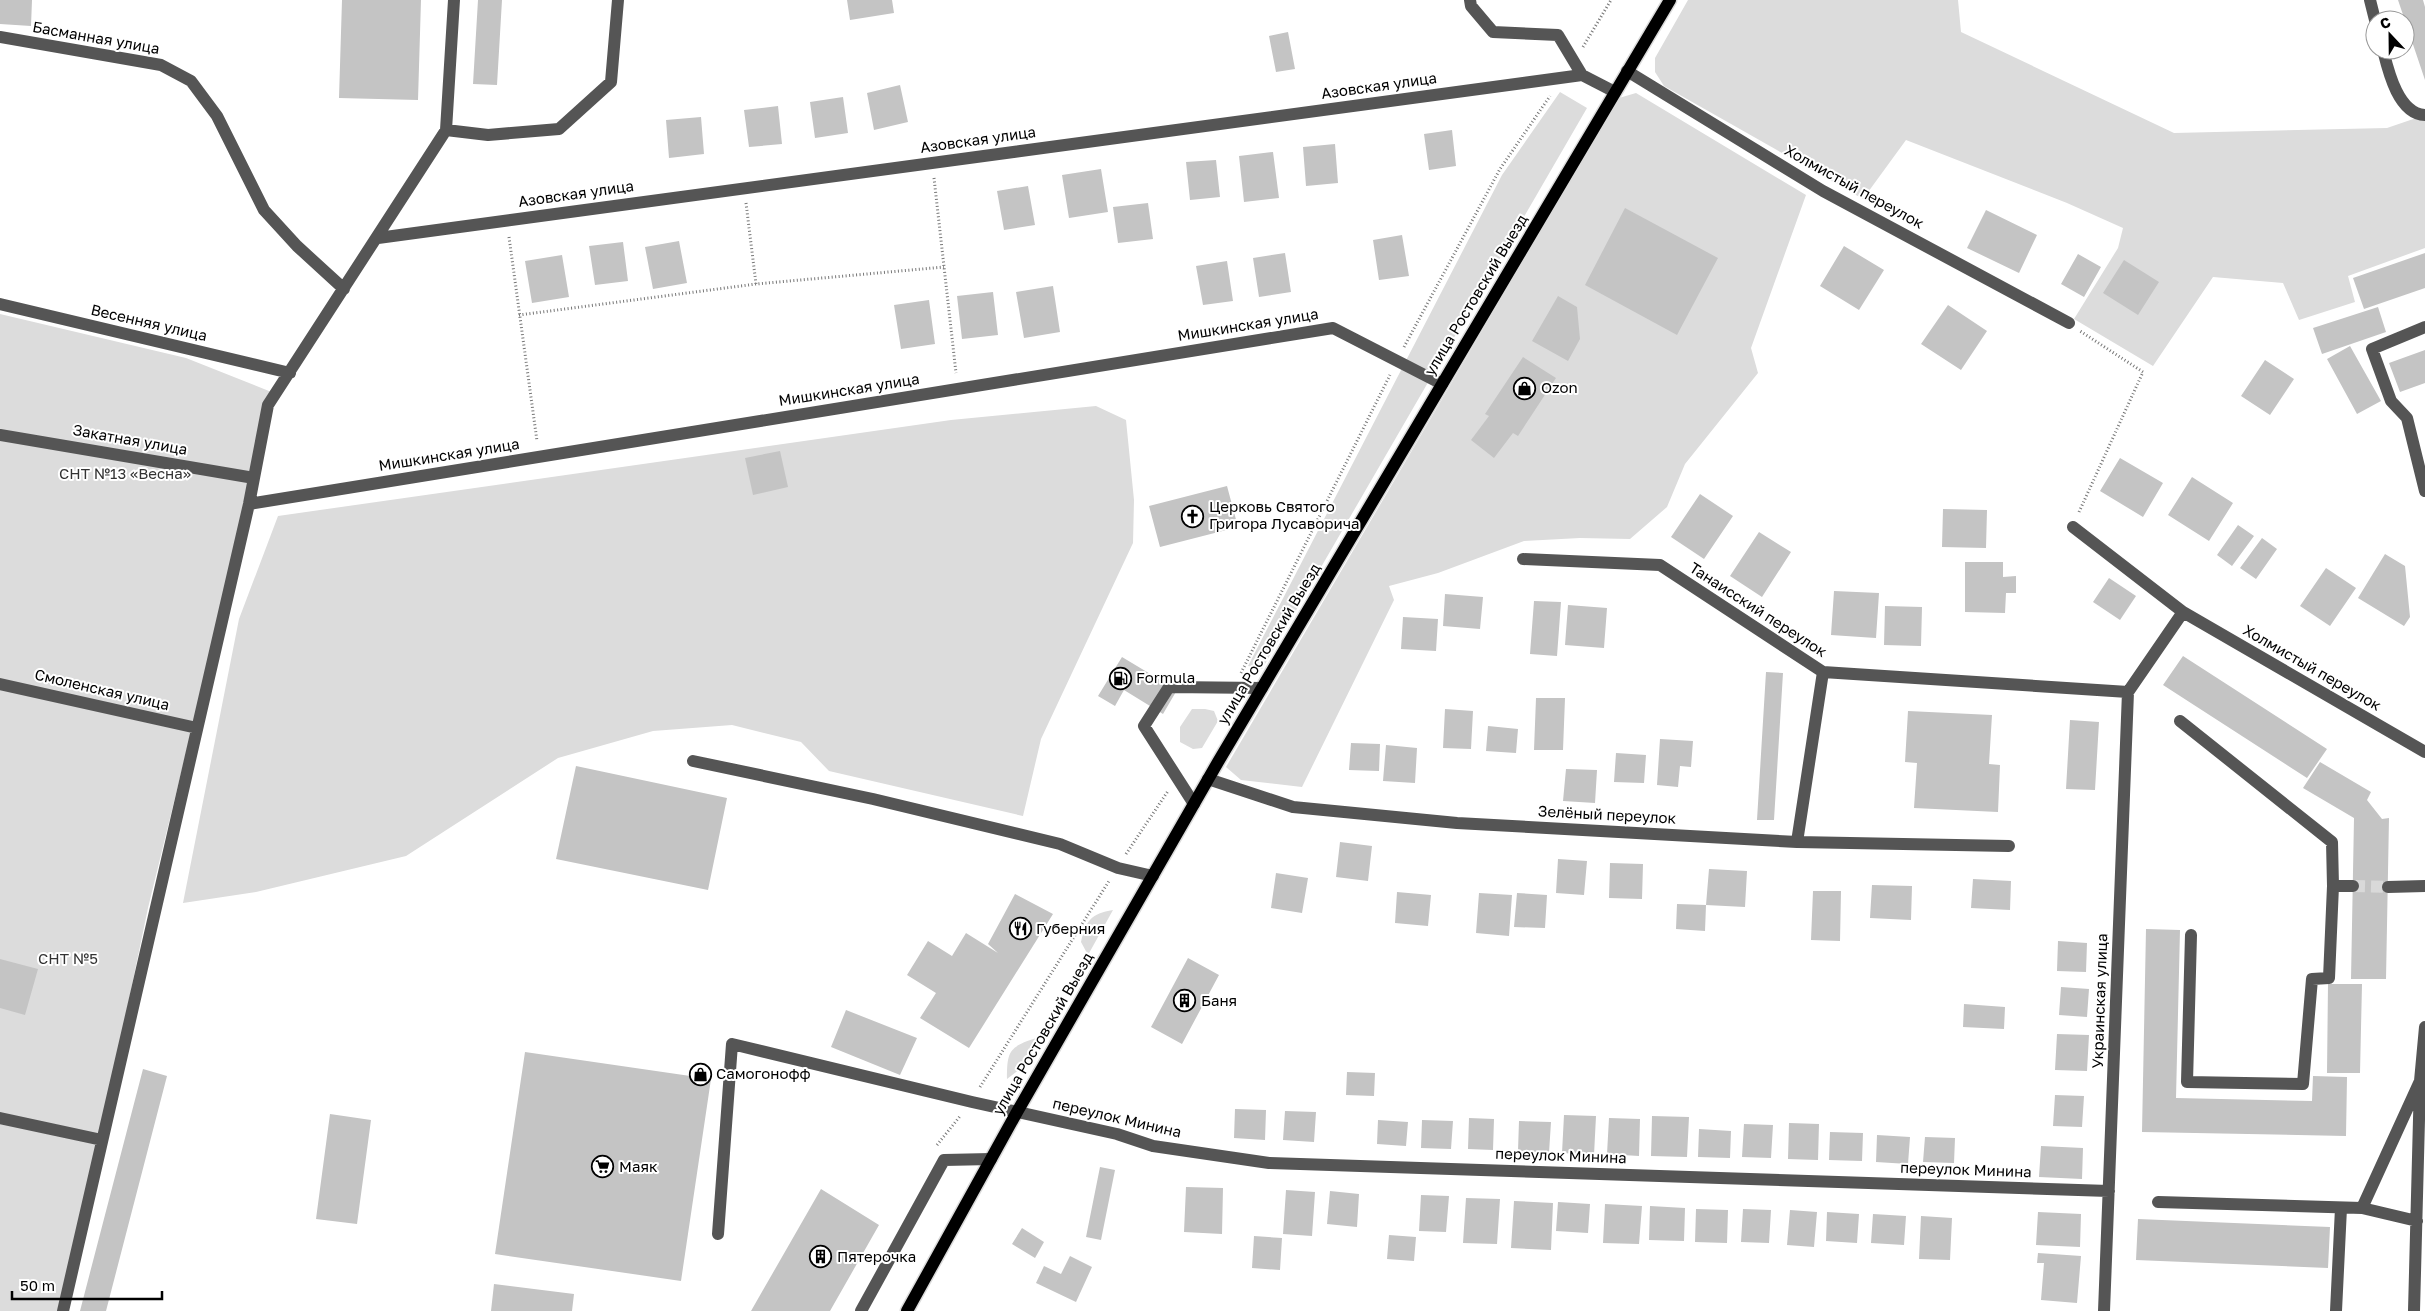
<svg xmlns="http://www.w3.org/2000/svg" width="2425" height="1311" font-family="'Golos Text',sans-serif">
  <rect width="100%" height="100%" fill="#fff"/>
  <!-- green -->
  <path fill="#dcdcdc" d="M1688,0H1958L1961,32L2174,133L2387,128L2425,115V248L2348,276L2355,302L2299,320L2283,283L2213,277L2153,366L2074,319L2118,248L2123,228L2067,203L1906,140L1863,199L1664,86L1655,72V58Z
    M1560,92L1587,108L1262,669L1248,666L1502,175Z
    M1636,93L1806,195L1751,348L1758,373L1685,464L1667,507L1630,539L1580,538L1524,541L1438,573L1389,586L1394,600L1302,787L1241,780L1226,767L1619,98Z
    M0,314L186,358L274,393L148,908L64,1311H0Z
    M1096,406L1126,420L1134,500L1133,543L1041,739L1023,816L829,771L801,742L732,725L653,731L558,758L406,856L256,892L183,903L239,619L278,516L951,420Z
    M1192,709H1205L1214,711L1218,721L1202,748L1193,749L1180,742V727Z
    M1113,910L1088,955L1081,942C1086,920 1091,914 1113,910Z
    M1036,1038L1020,1069L1007,1079C1007,1051 1009,1047 1036,1038Z"/>
  <!-- building -->
  <path fill="#c4c4c4" d="M0,0H32L31,26L0,24Z
    M342,0H421L418,100L339,98Z
    M478,0H502L497,85L473,84Z
    M847,0H892L894,13L850,20Z
    M2398,0H2423L2425,7V80Z
    M1288,32L1295,69L1276,72L1269,36Z
    M900,85L908,122L874,130L867,93Z
    M843,97L848,133L815,138L810,102Z
    M778,106L782,144L749,147L744,110Z
    M701,117L704,154L669,158L666,120Z
    M1452,130L1456,166L1429,170L1424,134Z
    M1335,144L1338,183L1306,186L1303,147Z
    M1273,152L1279,198L1244,202L1239,156Z
    M1216,160L1220,197L1190,200L1186,162Z
    M1101,169L1108,212L1069,218L1062,175Z
    M1028,186L1035,225L1004,230L997,191Z
    M1148,203L1153,239L1118,243L1113,207Z
    M1625,208L1718,258L1677,335L1585,285Z
    M1986,210L2037,235L2019,273L1967,248Z
    M1402,235L1409,276L1379,280L1373,240Z
    M679,241L687,283L653,289L645,247Z
    M623,242L628,281L595,285L589,246Z
    M1844,246L1884,270L1859,310L1820,286Z
    M1285,253L1291,292L1259,297L1253,258Z
    M2425,253V288L2364,309L2353,278Z
    M2078,254L2101,267L2084,297L2061,284Z
    M562,255L569,297L532,303L525,261Z
    M2124,260L2159,282L2138,315L2103,293Z
    M1227,261L1233,301L1203,305L1196,266Z
    M1053,286L1060,332L1024,338L1016,292Z
    M993,292L998,335L962,339L957,296Z
    M1558,296L1577,307L1580,339L1568,361L1532,341Z
    M929,300L935,344L901,349L894,305Z
    M1948,305L1987,331L1961,370L1921,344Z
    M2378,307L2386,332L2322,354L2313,328Z
    M2350,346L2381,401L2357,414L2327,359Z
    M2425,350V383L2400,392L2389,363Z
    M1523,357L1556,378L1518,436L1513,433L1494,458L1471,440L1489,416L1485,414Z
    M2265,360L2294,379L2270,415L2241,396Z
    M780,451L788,487L753,495L745,458Z
    M2120,458L2163,483L2143,517L2100,491Z
    M2192,477L2233,503L2209,541L2168,515Z
    M1227,486L1238,527L1160,547L1149,506Z
    M1700,494L1733,516L1704,559L1671,537Z
    M1943,509L1987,510L1986,548L1942,547Z
    M2238,525L2254,536L2232,566L2217,555Z
    M1759,532L1791,552L1762,597L1730,576Z
    M2262,538L2277,549L2256,579L2240,568Z
    M2385,554L2405,566L2410,617L2404,626L2358,598Z
    M1965,562H2003V577L2016,576V593H2006L2005,613L1965,612Z
    M2326,568L2356,588L2330,626L2300,606Z
    M2109,578L2136,596L2120,620L2093,602Z
    M1834,591L1879,593L1876,638L1831,635Z
    M1445,594L1483,597L1480,629L1443,626Z
    M1534,601L1561,602L1557,656L1530,654Z
    M1568,605L1607,608L1604,648L1565,645Z
    M1885,606L1922,607L1921,646L1884,645Z
    M1403,617L1438,619L1436,651L1401,649Z
    M2183,656L2327,749L2307,778L2163,685Z
    M1122,657L1177,690L1163,714L1124,690L1115,706L1098,696Z
    M1766,672L1783,673L1774,820H1757Z
    M1536,698H1565L1563,750H1534Z
    M1445,709L1473,711L1471,749L1443,748Z
    M1908,711L1992,715L1989,764L2000,765L1998,812L1914,808L1917,763L1905,762Z
    M2070,720L2099,722L2095,790L2066,789Z
    M1488,726L1518,729L1516,753L1486,751Z
    M1660,739L1693,741L1691,767L1680,766L1678,787L1657,785Z
    M1351,743L1380,744L1379,771L1349,770Z
    M1386,745L1417,748L1415,783L1383,781Z
    M1616,753L1646,755L1644,783L1614,782Z
    M2320,762L2371,792L2367,800L2382,819L2389,818L2386,979H2351L2354,818L2303,788Z
    M576,766L727,798L708,890L556,859Z
    M1566,769L1597,770L1595,803L1563,801Z
    M1340,842L1372,846L1368,881L1336,877Z
    M1558,859L1587,861L1584,895L1556,893Z
    M1610,863L1643,864L1642,899L1609,898Z
    M1709,869L1747,871L1745,907L1706,905L1705,931L1676,929L1677,904L1706,905Z
    M1276,873L1308,878L1302,913L1271,908Z
    M1973,879L2011,881L2010,910L1971,908Z
    M1872,885L1912,886L1911,920L1870,918Z
    M1813,891H1841L1840,941L1811,940Z
    M1397,892L1431,895L1428,926L1395,923Z
    M1479,893L1512,895L1509,936L1476,933Z
    M1517,893L1547,895L1545,928L1514,927Z
    M1015,894L1053,914L969,1048L920,1018L936,993L907,975L928,941L952,956L966,933L998,953L988,944Z
    M2146,929L2180,930L2176,1098L2312,1101L2313,1076L2347,1077L2346,1136L2142,1132Z
    M2058,941L2087,943L2086,972L2057,971Z
    M1188,958L1219,975L1182,1044L1151,1027Z
    M0,959L38,969L25,1015L0,1008Z
    M2328,984H2362L2360,1073H2327Z
    M2061,987L2089,989L2087,1017L2059,1015Z
    M1964,1004L2005,1007L2004,1029L1963,1027Z
    M846,1010L917,1038L900,1075L831,1047Z
    M2057,1034L2089,1035L2087,1071L2055,1070Z
    M525,1052L711,1079L681,1281L495,1254Z
    M143,1069L167,1076L106,1311H80Z
    M1347,1072L1375,1073L1374,1096L1346,1095Z
    M2055,1095L2084,1096L2082,1127L2053,1126Z
    M1235,1109L1266,1110L1265,1140L1234,1138Z
    M1285,1111L1316,1112L1314,1142L1283,1140Z
    M330,1114L371,1120L357,1224L316,1219Z
    M1564,1115L1596,1116L1594,1155L1562,1153Z
    M1652,1116L1689,1117L1687,1157L1651,1156Z
    M1469,1118L1494,1119L1493,1150L1468,1149Z
    M1609,1118L1640,1119L1639,1156L1607,1154Z
    M1378,1120L1408,1122L1406,1146L1377,1144Z
    M1422,1120L1453,1121L1451,1149L1421,1148Z
    M1519,1121L1551,1122L1549,1153L1518,1151Z
    M1789,1123L1819,1124L1818,1160L1788,1159Z
    M1744,1124L1773,1125L1771,1158L1742,1157Z
    M1699,1129L1731,1131L1730,1158L1698,1157Z
    M1830,1132L1863,1133L1862,1161L1829,1160Z
    M1877,1135L1910,1137L1908,1164L1876,1162Z
    M1925,1137L1955,1138L1954,1163L1923,1162Z
    M2041,1146L2083,1148L2082,1179L2039,1177Z
    M1100,1167L1115,1170L1101,1240L1086,1237Z
    M1186,1187L1223,1188L1222,1234L1184,1232Z
    M821,1189L879,1225L830,1311H751Z
    M1286,1190L1315,1192L1312,1236L1283,1234Z
    M1330,1191L1359,1194L1357,1227L1327,1224Z
    M1421,1195L1449,1196L1446,1232L1419,1231Z
    M1466,1198L1500,1199L1497,1244L1463,1243Z
    M1514,1201L1553,1203L1551,1250L1511,1248Z
    M1558,1202L1590,1204L1588,1233L1556,1231Z
    M1605,1204L1642,1206L1639,1244L1603,1243Z
    M1650,1206L1685,1208L1684,1241L1649,1240Z
    M1696,1209L1728,1210L1727,1243L1695,1242Z
    M1743,1209L1771,1210L1769,1243L1741,1242Z
    M1790,1210L1817,1212L1814,1247L1787,1245Z
    M1827,1212L1859,1214L1857,1243L1826,1241Z
    M2038,1212L2081,1214L2080,1247L2036,1245Z
    M1873,1214L1906,1216L1904,1245L1871,1243Z
    M1921,1216L1952,1218L1950,1260L1919,1259Z
    M2138,1219L2330,1227L2328,1268L2136,1260Z
    M1022,1228L1044,1242L1035,1258L1012,1244Z
    M1389,1235L1416,1237L1414,1261L1387,1259Z
    M1254,1236L1282,1238L1280,1270L1252,1268Z
    M2038,1253L2081,1256L2077,1303L2041,1300L2044,1263H2037Z
    M1070,1256L1092,1267L1076,1302L1036,1283L1044,1266L1061,1274Z
    M494,1284L574,1294L572,1311H491Z"/>
  <g fill="none" stroke-linecap="round" stroke-linejoin="round">
    <!-- minor-tunnel -->
    <path stroke="#d9d9d9" stroke-width="12" stroke-dasharray="12 6" stroke-linecap="butt" d="M2353,886L2388,887"/>
    <defs>
      <path id="major" d="M907,1311L1017,1112L1218,762L1670,0"/>
    </defs>
    <!-- major casing -->
    <use href="#major" stroke="#dbdbdb" stroke-width="15"/>
    <!-- path -->
    <path stroke="#777" stroke-width="3" stroke-dasharray="1 2.5" stroke-linecap="butt" d="M1583,47L1611,0
      M934,178L956,373
      M746,203L756,284
      M509,237L537,441
      M519,315L756,284L944,267
      M1404,347L1500,169L1550,96
      M2079,512L2143,372L2080,331
      M1241,673L1390,375
      M1126,854L1168,791
      M980,1087L1109,881
      M937,1145L961,1115"/>
    <!-- minor -->
    <path stroke="#555" stroke-width="12" d="M1470,0L1471,6L1493,32L1558,35L1582,75L1615,92
      M2370,0L2375,20
      M0,37L161,65L191,81L217,116L264,210L297,246L344,289
      M2383,50C2388,70 2398,114 2425,115
      M1627,71L1823,191L2069,323
      M446,130L488,135L559,129L611,82L618,0
      M378,238L1582,75
      M0,304L290,373
      M2425,327L2372,349L2391,401L2407,418L2425,491
      M0,435L254,478
      M249,504L1333,328L1442,384
      M2073,527L2183,612L2425,752
      M1523,559L1660,565L1823,672L2128,692
      M0,684L197,728
      M2128,692L2183,612
      M2180,721L2332,842L2333,886
      M693,761L873,799L1060,844L1118,868L1153,876
      M1208,779L1293,807L1457,823L1797,842L2009,846
      M1194,804L1144,726L1169,687L1262,688
      M1797,842L1823,672
      M2388,887L2425,886
      M2191,935L2187,1082L2303,1084L2312,979L2329,978L2333,886H2353
      M0,1118L102,1140
      M2158,1202L2362,1208L2420,1081
      M2362,1208L2417,1221
      M718,1234L732,1044L972,1102L1117,1134L1153,1146L1269,1163L2109,1191
      M63,1311L249,504L268,405L446,130L454,0
      M861,1311L944,1160L991,1159
      M2104,1311L2128,692
      M2336,1311L2341,1208
      M2414,1311L2420,1081L2425,1027"/>
    <!-- major -->
    <use href="#major" stroke="#000" stroke-width="12"/>
  </g>
  <!-- icons -->
  <defs>
    <symbol id="shop-ring" viewBox="-11 -11 22 22"><circle r="9.5" fill="#fff" stroke="#000" stroke-width="1.5"/><path d="M-5-2.5h2.3a2.7 3.5 0 0 1 5.4 0H5L5.5 6h-11ZM-1.5-2.5h3a1.5 2.3 0 0 0-3 0Z" fill="#000"/></symbol>
    <symbol id="church-ring" viewBox="-11 -11 22 22"><circle r="9.5" fill="#fff" stroke="#000" stroke-width="1.5"/><path d="M-1.2-6h2.4v3.5h3.3v2.4h-3.3V6h-2.4V-.1h-3.3v-2.4h3.3Z" fill="#000"/></symbol>
    <symbol id="fuel-ring" viewBox="-11 -11 22 22"><circle r="9.5" fill="#fff" stroke="#000" stroke-width="1.5"/><path d="M-5.5-6h7V0h2V4h1.3V-2.5L3-4.5l.8-.8L6-3V5H2.5V1h-1V6h-7ZM-4.2-4.7v3.2H.2V-4.7Z" fill="#000"/></symbol>
    <symbol id="restaurant-ring" viewBox="-11 -11 22 22"><circle r="9.5" fill="#fff" stroke="#000" stroke-width="1.5"/><path d="M-5-6h1v4h1v-4h1v4h1v-4h1v5L-1.5 .5V6h-2V.5L-5-1ZM5-6V6H3V1.5H1.5Q1.5-4 5-6Z" fill="#000"/></symbol>
    <symbol id="building-ring" viewBox="-11 -11 22 22"><circle r="9.5" fill="#fff" stroke="#000" stroke-width="1.5"/><path d="M-4-6H4V6H1V3H-1V6H-4ZM-2.5-4.3h1.7v1.8h-1.7ZM.8-4.3h1.7v1.8H.8ZM-2.5-1h1.7V.8h-1.7ZM.8-1h1.7V.8H.8Z" fill="#000"/></symbol>
    <symbol id="supermarket-ring" viewBox="-11 -11 22 22"><circle r="9.5" fill="#fff" stroke="#000" stroke-width="1.5"/><path d="M-6-5.5h2.5l.6 2H6L4.5 2H-2.5L-4.4-4H-6ZM-1.5 3.2a1.3 1.3 0 1 0 .1 0ZM3 3.2a1.3 1.3 0 1 0 .1 0Z" fill="#000"/></symbol>
  </defs>
  <g fill-rule="evenodd">
    <use href="#shop-ring" x="1512" y="376" width="25" height="25"/>
    <use href="#church-ring" x="1180" y="504" width="25" height="25"/>
    <use href="#fuel-ring" x="1108" y="666" width="25" height="25"/>
    <use href="#restaurant-ring" x="1008" y="916" width="25" height="25"/>
    <use href="#building-ring" x="1172" y="988" width="25" height="25"/>
    <use href="#shop-ring" x="688" y="1062" width="25" height="25"/>
    <use href="#supermarket-ring" x="590" y="1154" width="25" height="25"/>
    <use href="#building-ring" x="808" y="1244" width="25" height="25"/>
  </g>
  <g text-anchor="middle" stroke-width="4" stroke-linejoin="round" paint-order="stroke">
    <!-- street labels -->
    <g font-size="15" fill="#000" stroke="#fff">
      <text transform="translate(96 38) rotate(10)" y="5">Басманная улица</text>
      <text transform="translate(1379 86) rotate(-8)" y="5">Азовская улица</text>
      <text transform="translate(978 140) rotate(-8)" y="5">Азовская улица</text>
      <text transform="translate(1854 187) rotate(29)" y="5">Холмистый переулок</text>
      <text transform="translate(576 194) rotate(-8)" y="5">Азовская улица</text>
      <text transform="translate(1476 295) rotate(-59)" y="5">улица Ростовский Выезд</text>
      <text transform="translate(149 323) rotate(13)" y="5">Весенняя улица</text>
      <text transform="translate(1248 325) rotate(-9)" y="5">Мишкинская улица</text>
      <text transform="translate(849 390) rotate(-9)" y="5">Мишкинская улица</text>
      <text transform="translate(130 440) rotate(10)" y="5">Закатная улица</text>
      <text transform="translate(449 455) rotate(-9)" y="5">Мишкинская улица</text>
      <text transform="translate(1758 610) rotate(33)" y="5">Танаисский переулок</text>
      <text transform="translate(1269 644) rotate(-59)" y="5">улица Ростовский Выезд</text>
      <text transform="translate(2312 668) rotate(30)" y="5">Холмистый переулок</text>
      <text transform="translate(102 690) rotate(13)" y="5">Смоленская улица</text>
      <text transform="translate(1607 815) rotate(3)" y="5">Зелёный переулок</text>
      <text transform="translate(2100 1001) rotate(-88)" y="5">Украинская улица</text>
      <text transform="translate(1043 1034) rotate(-60)" y="5">улица Ростовский Выезд</text>
      <text transform="translate(1117 1118) rotate(13)" y="5">переулок Минина</text>
      <text transform="translate(1561 1156) rotate(2)" y="5">переулок Минина</text>
      <text transform="translate(1966 1170) rotate(2)" y="5">переулок Минина</text>
    </g>
    <!-- poi labels -->
    <g font-size="15" fill="#000" stroke="#fff" text-anchor="start">
      <text x="1541" y="393">Ozon</text>
      <text x="1209" y="512">Церковь Святого<tspan x="1209" dy="17">Григора Лусаворича</tspan></text>
      <text x="1136" y="683">Formula</text>
      <text x="1036" y="934">Губерния</text>
      <text x="1201" y="1006">Баня</text>
      <text x="716" y="1079">Самогонофф</text>
      <text x="619" y="1172">Маяк</text>
      <text x="837" y="1262">Пятерочка</text>
    </g>
    <!-- park labels -->
    <g font-size="15" fill="#333" stroke="#fff">
      <text x="125" y="479">СНТ №13 «Весна»</text>
      <text x="68" y="964">СНТ №5</text>
    </g>
  </g>
  <!-- north arrow -->
  <g transform="translate(2390 35) rotate(338)"><circle r="24" fill="#ffffff" stroke="#999999"/>
  <path d="M0-4L9 19L0 12L-9 19Z" fill="#000000"/>
  <text y="-8" font-size="14" font-weight="bold" text-anchor="middle" fill="#000000">С</text>
  </g>
  <!-- scale -->
  <path d="M12 1291v8h150v-8" fill="none" stroke="#000000" stroke-width="2.5"/>
  <text x="20" y="1291" font-size="15" fill="#000000" stroke="#ffffff" stroke-width="4" paint-order="stroke">50 m</text>
</svg>
